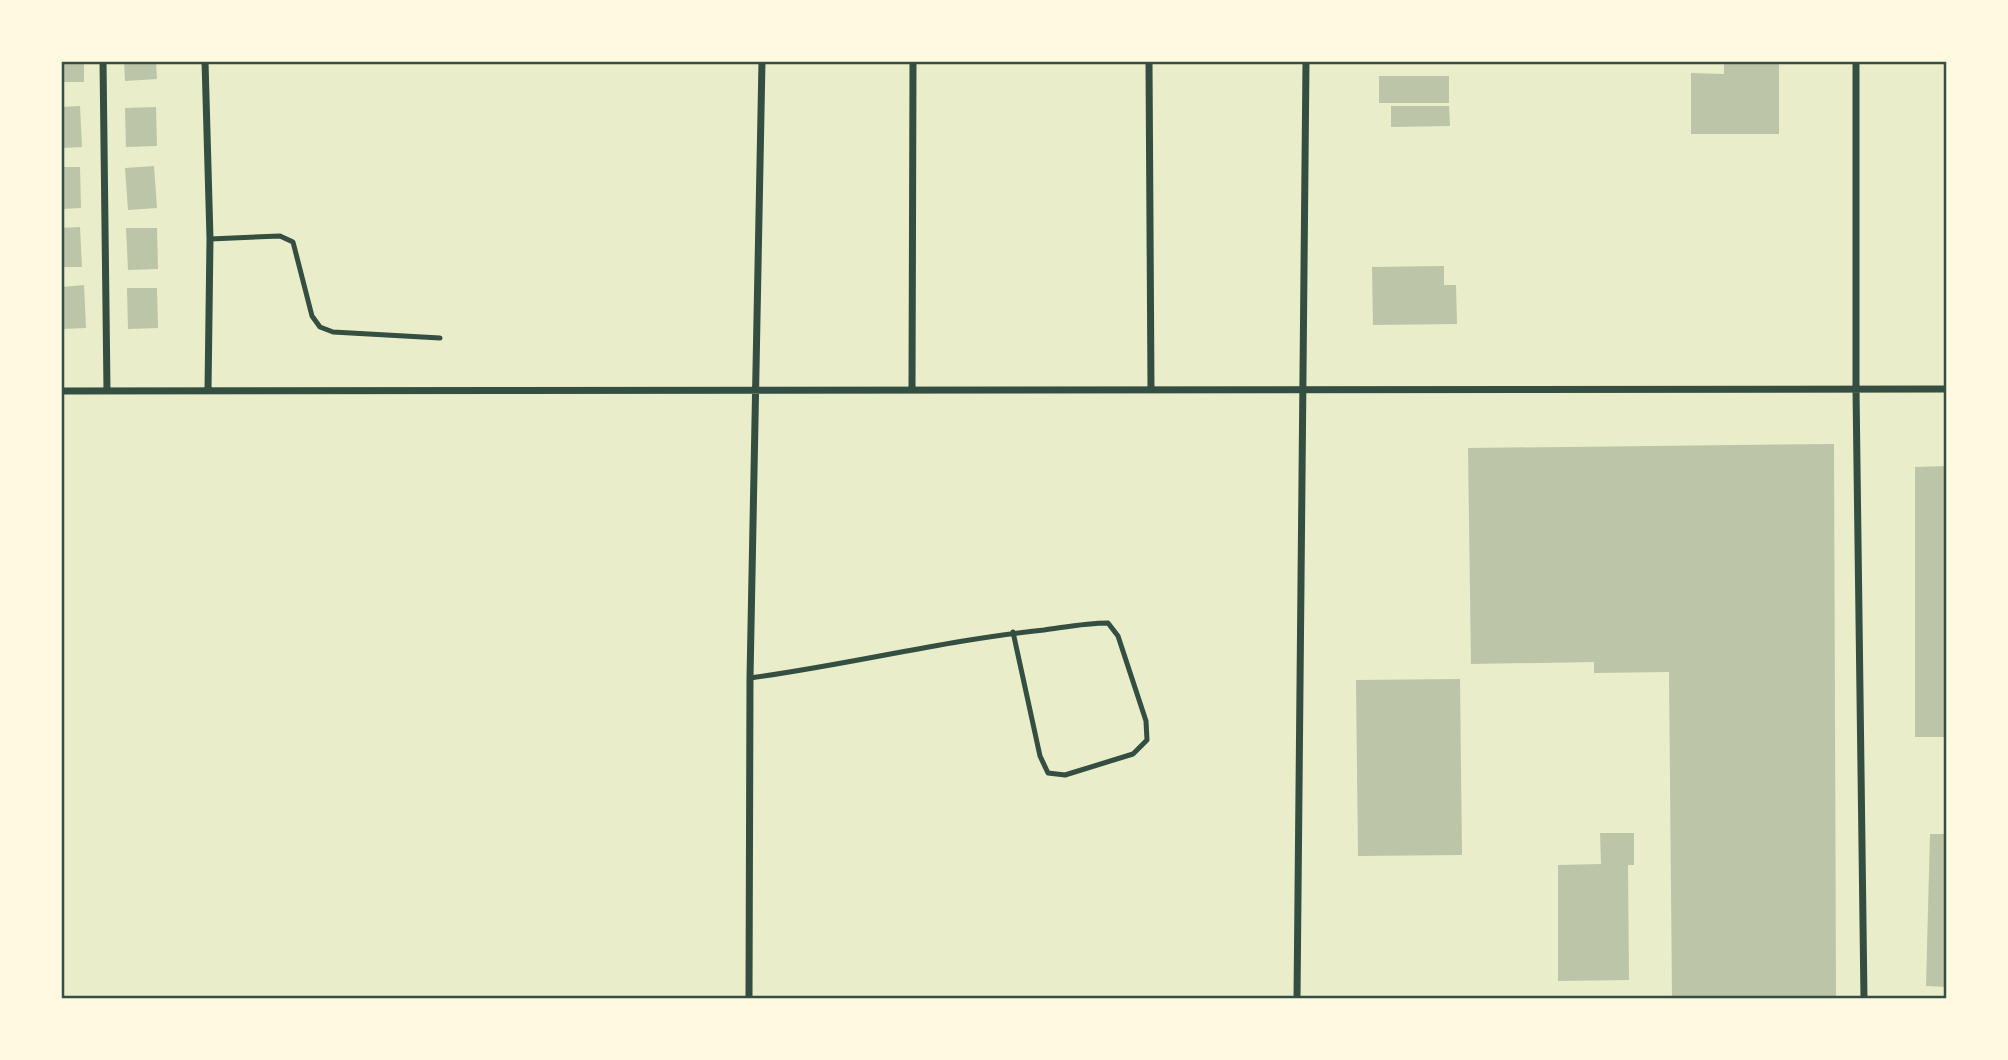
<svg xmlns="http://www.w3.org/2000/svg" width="2008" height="1060" font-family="'Alegreya Sans',sans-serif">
  <rect width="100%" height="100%" fill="#e9edc9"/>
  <!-- building -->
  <path fill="#bcc5a7" d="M61,61H84V82H61Z
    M124,61H156L157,79L125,81Z
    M1724,61H1779V134H1691V73L1724,74Z
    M1379,76H1449V103H1379Z
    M80,106L82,147L61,148V107Z
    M1391,106H1449L1450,126L1391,127Z
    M156,107L157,146L126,147L125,108Z
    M154,166L157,208L128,210L125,168Z
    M61,167H80L81,208L61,209Z
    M80,227L82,267H61V228Z
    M126,228H157L158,269L128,270Z
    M1444,266V285H1456L1457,324L1373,325L1372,267Z
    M84,285L86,328L61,329V287Z
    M127,288H157L158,328L128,329Z
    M1834,444L1836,998L1672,997L1669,672L1594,673V662L1471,664L1468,448Z
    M1947,466V737H1915V467Z
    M1460,679L1462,855L1358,856L1356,680Z
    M1600,833H1634V865H1628L1629,980L1558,981V865L1601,864Z
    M1930,834H1947V987L1926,986Z"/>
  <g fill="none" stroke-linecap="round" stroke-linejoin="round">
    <!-- service -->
    <path stroke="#344e41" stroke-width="5" d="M210,239L280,236L293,242L312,316L320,327L333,332L440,338
      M750,678C848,665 945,640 1044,630C1066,627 1086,623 1108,623L1118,636L1146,721L1147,740L1133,754L1065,775L1048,773L1040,756L1013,632"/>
    <!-- minor -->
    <path stroke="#344e41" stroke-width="7" d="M103,61L107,391
      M205,61L210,239L208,391
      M1149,61L1151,390
      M1856,61V389L1864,999
      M912,390L913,61
      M61,391L1947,389
      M749,999L750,678L762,61
      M1297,999L1306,61"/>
  </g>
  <!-- border -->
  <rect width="2008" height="1060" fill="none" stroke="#fefae0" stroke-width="126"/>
  <rect x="63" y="63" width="1882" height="934" fill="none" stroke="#344e41" stroke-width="2.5"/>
</svg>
